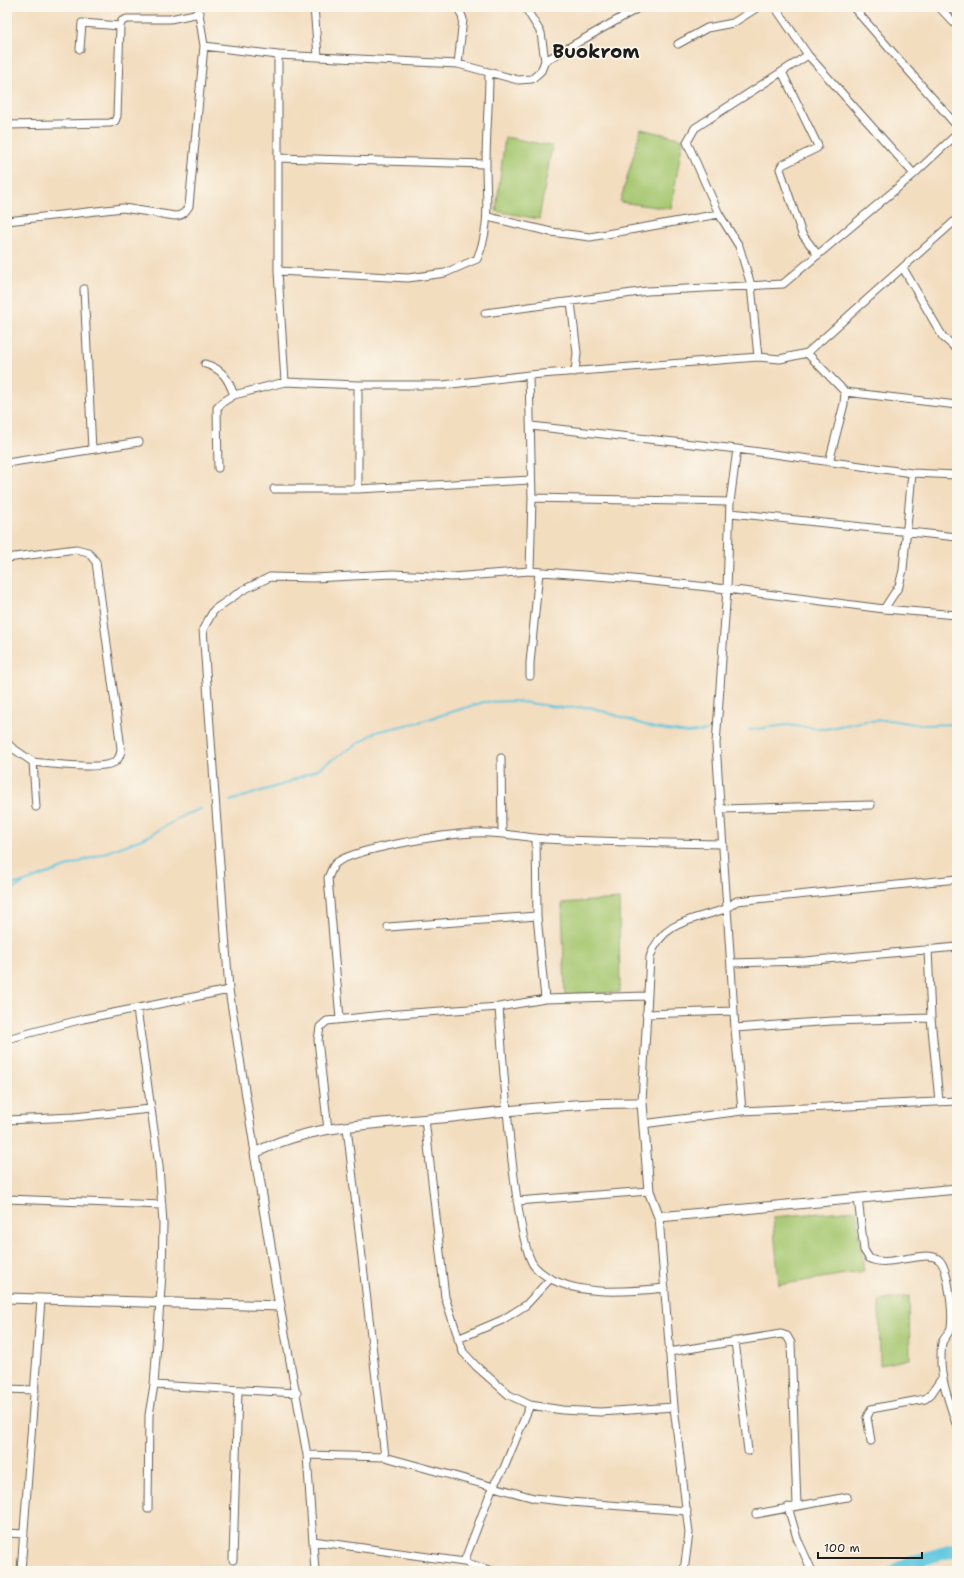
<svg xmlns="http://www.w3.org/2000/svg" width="964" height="1578" font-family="'Shantell Sans',sans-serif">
  <rect width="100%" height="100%" fill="#fbf7ec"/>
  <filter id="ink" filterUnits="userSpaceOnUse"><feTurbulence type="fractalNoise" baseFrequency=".025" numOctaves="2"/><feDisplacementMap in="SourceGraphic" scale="8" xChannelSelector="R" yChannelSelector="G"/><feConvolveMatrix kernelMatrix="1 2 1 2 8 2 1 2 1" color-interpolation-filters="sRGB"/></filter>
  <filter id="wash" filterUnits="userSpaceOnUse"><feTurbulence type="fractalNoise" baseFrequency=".012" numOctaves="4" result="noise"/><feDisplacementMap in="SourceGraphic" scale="16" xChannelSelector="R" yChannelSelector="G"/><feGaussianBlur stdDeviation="0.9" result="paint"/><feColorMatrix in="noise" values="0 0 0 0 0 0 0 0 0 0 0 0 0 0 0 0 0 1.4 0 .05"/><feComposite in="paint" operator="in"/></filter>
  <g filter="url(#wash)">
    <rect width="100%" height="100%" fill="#f3ddbf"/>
    <!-- green -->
    <path fill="#a6c770" stroke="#617246" d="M641,129L683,139L671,209L620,202Z
      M505,137L552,146L539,219L496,211Z
      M619,899L620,992L565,995L562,903Z
      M856,1210L864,1271L779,1285L773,1217Z
      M909,1296L910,1359L880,1365L879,1301Z"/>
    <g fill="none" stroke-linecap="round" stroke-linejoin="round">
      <!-- stream -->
      <path stroke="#62c7df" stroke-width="2" d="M749,730L786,725L825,729L865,721L889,720L921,725L957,724
        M230,801L284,784L316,770L376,732L419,722L484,702L514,701L564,708L590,707L654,728L687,733L707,731
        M7,885L25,882L126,845L149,836L186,814L201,809
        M7,893L23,883"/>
      <!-- river -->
      <path stroke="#62c7df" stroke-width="13" d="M894,1571C913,1560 936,1556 957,1549"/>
    </g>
  </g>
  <g filter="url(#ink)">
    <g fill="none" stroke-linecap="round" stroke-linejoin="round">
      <defs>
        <path id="street" d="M314,7L318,56
          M458,7L463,19L458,64
          M775,7L808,55L914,174
          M853,7L957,126
          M939,7L957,26
          M678,44L707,28L733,23L758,7
          M204,46L278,55L458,64L518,80L532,79L541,71L545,61L541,33L525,7
          M80,49L82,23L120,26
          M278,55V271L285,382
          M545,61L640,7
          M782,72L818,146L817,148L782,165L780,169L802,234L818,255
          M7,125L110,123L115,121L117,116L120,26L122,21L127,19H170L200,13
          M278,158L486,164
          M488,217L551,232L590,237L719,214
          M7,221L123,208L175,216C183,216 185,212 189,206L204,46L198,7
          M903,268L943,337L957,349
          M278,271L408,278L445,273L477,259C491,228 486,197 486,165C486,134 489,104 489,73
          M84,289L92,449
          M571,302L577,353L575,372
          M485,313L647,291L783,284L914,174L957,134
          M807,353L845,392L844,404L829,462
          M758,357L751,285L739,246L719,214L687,142L695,128L808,55
          M205,364C223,369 228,379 234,395
          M529,375L532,498L530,571
          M358,385V489
          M845,392L957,405
          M531,426L737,449L912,473L957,475
          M737,449L730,502L727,589L716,744L735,1028L742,1111
          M7,463L139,442
          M218,468L217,408L223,402L234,395L285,382L358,385H443L529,375L758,357L780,359L807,353L957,219
          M274,489H358L531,480
          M532,498L730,502
          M731,513L957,537
          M7,558L76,549L88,552L96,562L121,748C121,754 120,758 115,762C102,770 50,764 33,762
          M884,609L899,586L903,570L912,473
          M530,676V663L539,572
          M7,742L11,747L33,762L36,807
          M501,758L502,832
          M720,809L871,805
          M536,838L537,916L545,999
          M388,927L537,916
          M928,949L931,1018L939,1101
          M731,963L805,961L957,947
          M499,1007C502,1048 514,1246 535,1267C565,1298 626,1292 665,1288
          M137,1009L159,1166L163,1224L162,1274L154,1385L149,1415L148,1509
          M646,1014L734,1011
          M340,1019L328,878C330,874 332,867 335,864C350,849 448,834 473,833C499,831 519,837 545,839C604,842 663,843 723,844
          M735,1028L832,1021L931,1018
          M7,1039L83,1019L229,990
          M642,1103L650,957C662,921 693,920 725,909C730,908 732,903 737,901L957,879
          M425,1119L445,1297L463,1352L476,1366L509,1395L530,1405L562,1410L600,1412L674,1407
          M7,1120L74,1117L150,1109
          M643,1124L742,1111L957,1101
          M347,1127L385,1457
          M328,1130L318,1040L320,1027L327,1021L383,1015L499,1007L545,999L647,996
          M255,1153L229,990L203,629L214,610L243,590L270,577L313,578L393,574L452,577L530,571L623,578L727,589L884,609L957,615
          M858,1198L864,1250L869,1258C886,1269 924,1249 938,1259C949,1266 953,1314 951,1327C950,1333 944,1337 942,1343C941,1348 941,1356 941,1361C941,1382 950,1403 956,1424
          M7,1199L162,1205
          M517,1201L649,1191
          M659,1217L674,1407L689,1533L684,1571
          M280,1306L307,1455L315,1571
          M458,1339L502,1320L526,1305L550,1279
          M735,1341L748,1451
          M669,1352L781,1334L787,1336L791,1343L797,1505
          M154,1385L297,1393
          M7,1389L35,1390
          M871,1441L867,1417L871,1409L925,1399L931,1394L942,1378
          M307,1455L385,1457L534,1498L570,1502L687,1511
          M788,1507L797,1538L812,1571
          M756,1514L847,1497
          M7,1533L24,1534
          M313,1541L464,1562L492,1571
          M233,1560L238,1391
          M464,1562L493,1486L504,1468L530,1405
          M21,1571L41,1300"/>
        <path id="secondary" d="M7,1298L280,1306L255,1153C312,1123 380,1124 442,1118C508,1111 576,1102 642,1103L649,1191L659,1217L957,1189"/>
      </defs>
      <!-- street casing -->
      <use href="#street" stroke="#676055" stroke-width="9"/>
      <!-- secondary casing -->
      <use href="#secondary" stroke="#676055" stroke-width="11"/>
      <!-- street -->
      <use href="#street" stroke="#fff" stroke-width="7"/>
      <!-- secondary -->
      <use href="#secondary" stroke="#fff" stroke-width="9"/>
    </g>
  </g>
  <g text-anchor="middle" stroke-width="3.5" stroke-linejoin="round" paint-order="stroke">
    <!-- district labels -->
    <g font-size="19" font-weight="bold" fill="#1c1c1c" stroke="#fbf7ec">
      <text x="596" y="58">Buokrom</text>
    </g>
  </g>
  <!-- margin -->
  <rect width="964" height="1578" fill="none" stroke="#fbf7ec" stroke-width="24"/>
  <!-- scale -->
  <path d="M818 1552v6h104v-6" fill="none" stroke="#1c1c1c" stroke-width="2"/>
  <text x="824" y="1552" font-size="12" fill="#1c1c1c" stroke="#fbf7ec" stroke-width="3" paint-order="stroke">100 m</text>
</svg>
